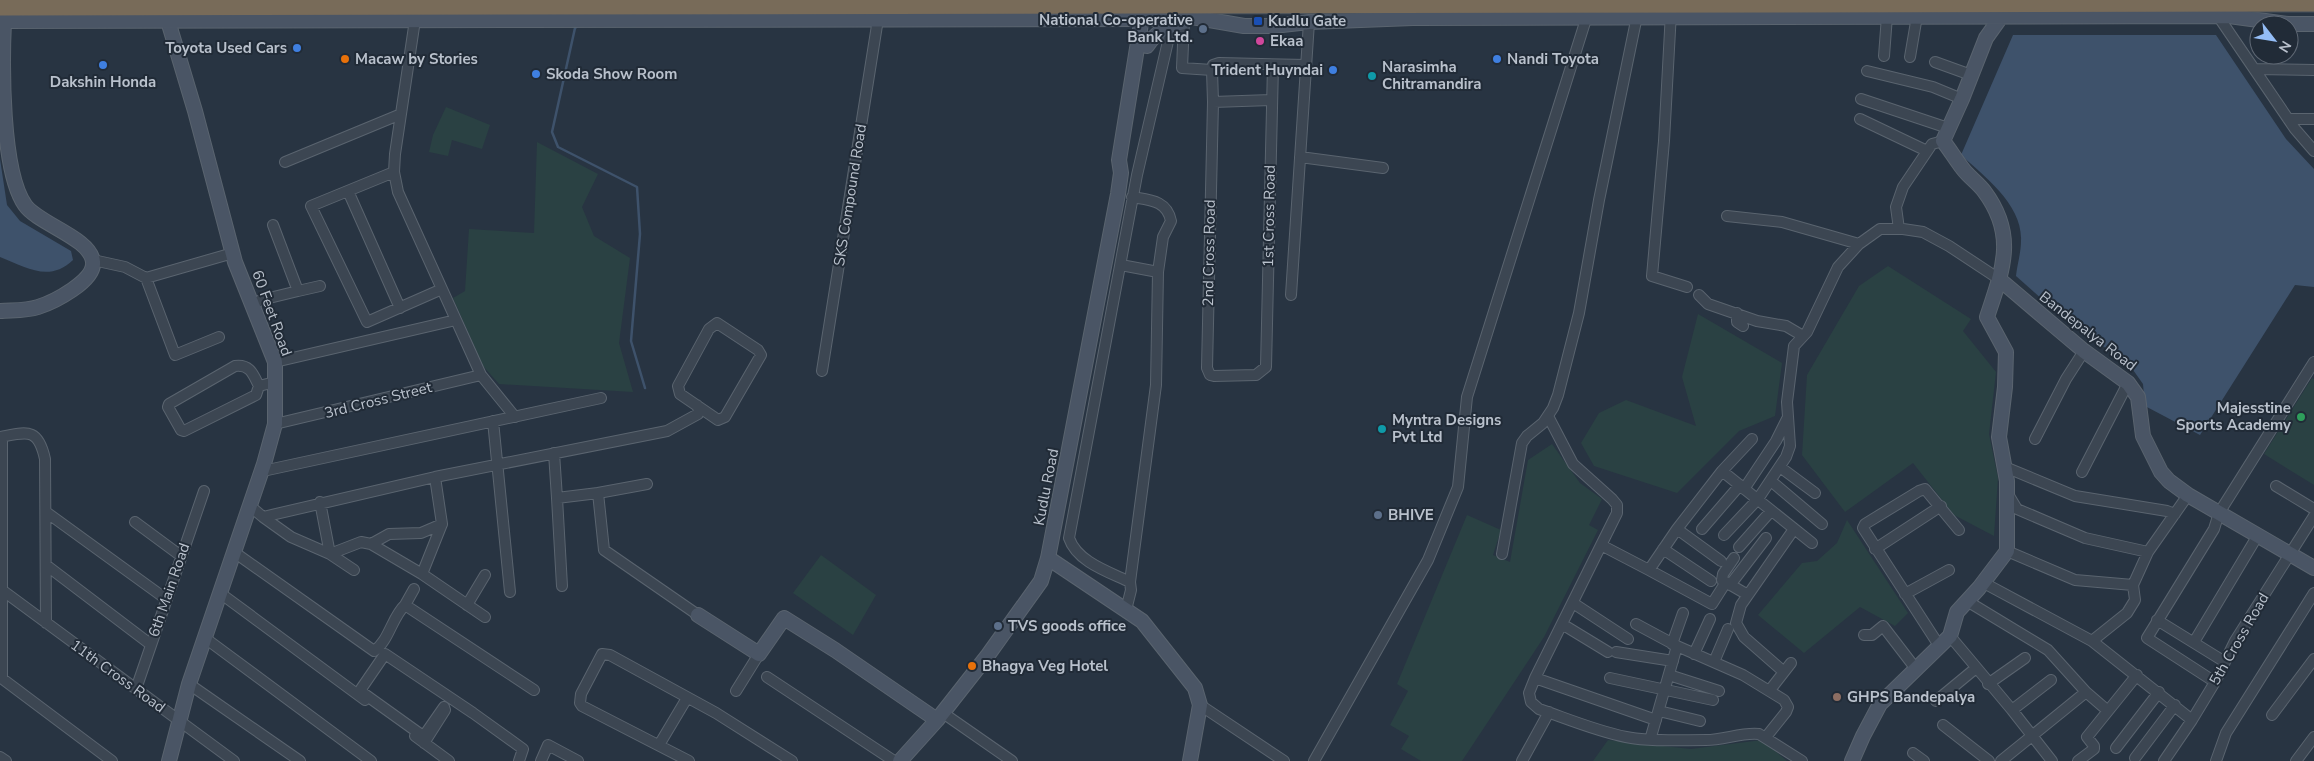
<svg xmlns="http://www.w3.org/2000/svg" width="2314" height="761" font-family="'Nunito Sans',sans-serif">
  <rect width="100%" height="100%" fill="#283442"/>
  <!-- green -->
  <path fill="#2a4143" d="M446,107L490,125L482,149L452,140L448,156L429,152L433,135Z
    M537,142L598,174L582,207L594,236L630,258L619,343L633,392L499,384L483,366L453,298L465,291L469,229L534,233Z
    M1888,266L1971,319L1963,331L1996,372L1989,434L1998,478L1994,536L1954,515L1913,463L1845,512L1802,455L1807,375L1859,286Z
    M1698,314L1782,363L1775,416L1739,431L1677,493L1594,466L1581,443L1599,413L1626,400L1696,426L1682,377Z
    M2312,378L2314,379V485L2264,454Z
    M1552,444L1580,483L1602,499L1589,525L1598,530L1544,637L1462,761H1421L1401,749L1409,736L1390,725L1408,691L1397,684L1467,515L1501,530L1493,555L1510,562L1528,460Z
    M1847,520L1908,613L1895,626L1860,607L1804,653L1758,615L1802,563L1817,561L1837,543Z
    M821,555L876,595L853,635L793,593Z
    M1608,740L1691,749L1762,740L1787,761H1593Z"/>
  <!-- water -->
  <path fill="#3e526b" d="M2013,35H2216L2286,139L2314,169V287L2295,285L2200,435L2145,406L2143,384L2131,367L2052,308L2016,276C2017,265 2021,253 2021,241C2023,205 1984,176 1961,155Z
    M0,159L7,205L20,221L71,251L73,260C49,283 26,267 0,257Z"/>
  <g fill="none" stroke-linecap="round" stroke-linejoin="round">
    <!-- stream -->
    <path stroke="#3e526b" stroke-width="2.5" d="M579,25L575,28L552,132L558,147L637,187L640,234L631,341L645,388"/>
    <defs>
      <path id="street" d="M1671,12L1664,141L1652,276L1687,287
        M2218,16L2295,129L2314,151
        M415,20L395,154L394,172L398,192L481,375L515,417
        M1184,21L1182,68L1212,70
        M1884,56L1887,16
        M1910,57L1917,16
        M1935,62L1971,75
        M2254,69L2314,70
        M1212,70L1213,102L1207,368L1210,375L1214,376L1256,375L1266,367L1273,65
        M1212,70L1213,65L1219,63L1306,65
        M1867,71L1933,87L1962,99
        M1861,99L1948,128
        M1213,102L1271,100
        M1860,119L1927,151
        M2288,119H2314
        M1300,157L1383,168
        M285,162L401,114
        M394,172L311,206L367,322L442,289
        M348,191L400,308
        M1727,216L1782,222L1859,244
        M1899,229L1896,207L1903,187L1932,144L1943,141
        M93,260L125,267L146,278L233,253
        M1121,265L1158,272
        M146,278L175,355L219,337
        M298,291L320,286
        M1291,295L1309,22
        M1699,295L1708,304L1757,321L1786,326L1803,336
        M253,305L261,300L298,291L273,225
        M1737,313V322L1743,326
        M717,323L758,350L761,355L725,417L718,420L680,394L678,386L709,329Z
        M275,362L456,320
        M822,371L878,19
        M259,386L256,395L184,431L181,430L168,407L169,404L235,366C250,364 253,374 259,386L275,382
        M1548,416L1573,464L1612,499L1617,505V513L1535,678L1529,693L1531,702L1539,709C1568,719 1596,731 1626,737C1652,742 1680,740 1706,740C1724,740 1742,732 1759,734L1802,761
        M493,421L510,592
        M275,424L481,375
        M0,437C27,432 38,427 45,459L46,623
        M2,437V678
        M2035,439L2066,379L2084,351
        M554,453L557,498L598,493L604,550L698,615
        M1780,467L1815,493
        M2005,467L2075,496L2167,511L2175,514
        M263,471L601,398
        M1722,471L1752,439
        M2082,472L2128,383
        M1771,481L1822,524
        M2276,486L2314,509
        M1744,489L1776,441L1787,419
        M598,493L647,484
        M2008,494L2017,509L2085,538L2148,552
        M557,498L562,586
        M320,502L330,554
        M250,506L263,517L435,477L667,431L698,414L699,411L697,405
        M46,512L166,599
        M263,517L291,537L330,554L354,570
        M135,522L181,556
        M1677,529L1721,561
        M1702,529L1740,485
        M1724,535L1758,499L1786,457L1790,446L1787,402L1794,346L1807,332L1838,267L1859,244L1880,229H1903L1923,232L1949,246L1999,279
        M371,544L422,574L485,617
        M1601,545L1649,570L1677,529L1722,471L1812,543
        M1739,547L1771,511
        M1663,549L1711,581
        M1875,549L1941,506
        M2007,551L2075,580L2133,585
        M234,552L374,651C389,641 392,617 405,605L534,690
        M330,554L361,542L371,544L389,534L421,533L442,524L435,477
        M1502,554L1522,443L1527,436L1543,423L1553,408L1558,395L1579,313L1599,200L1637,16
        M1734,558L1723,574L1722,580L1748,595
        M46,565L150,644
        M1649,570L1712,604L1726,582
        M422,574L442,524
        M1130,582C1109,572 1077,562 1069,538L1137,175L1172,24
        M1984,583L2092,641L2192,720
        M1730,585L1766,538
        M2,590L234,761
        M220,593L365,700
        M1905,594L1949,570
        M1967,601L2048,650L2086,692
        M1573,603L1628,639
        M405,605L414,589
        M467,605L485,575
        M1126,610L1131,590L1130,582L1156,385L1158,272L1163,237L1171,221C1167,200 1149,200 1132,197
        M2157,620L2225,662
        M1562,624L1608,652
        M1636,624L1677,646L1743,675L1784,700L1788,707L1786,712L1766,737
        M1864,635H1872L1883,626L1916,669
        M1950,636L2012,710L2051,680
        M205,638L371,761
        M2092,641L2127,613L2135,600L2133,585L2148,552L2188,495
        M2194,642L2258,535
        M1672,644L1683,613
        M1940,647L1863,528L1865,524L1919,491L1925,489L1959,530
        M1616,652L1673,661
        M1694,654L1710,619
        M1714,662L1728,629
        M1784,672L1744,637L1736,623L1741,605L1794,529
        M1669,675L1719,691
        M0,677L112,761
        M767,677L894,761
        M1535,678L1656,720
        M1610,678L1713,700
        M2215,682L2147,638L2214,529L2219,513L2314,362
        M189,684L300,761
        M1988,684L2025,658
        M136,689L204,491
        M1770,690L1791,663
        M736,691L759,654
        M1936,701L1976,668
        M1200,705L1284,761
        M2012,710L2052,761
        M1659,711L1700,721
        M943,713L1012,761
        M2272,715L2314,659
        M1943,725L1989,761
        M415,736L449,761
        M423,736L363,693L361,689L385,654L473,713L523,749L519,761
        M421,740L444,707L445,710L424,743
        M1650,740L1677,646
        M659,745L687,698
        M2116,748L2159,692
        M1913,753L1924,761
        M0,757L6,761
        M2135,758L2175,705
        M541,761L548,745L578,761
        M689,761L582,706L580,703L581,694L602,654L610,655L716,713L792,761
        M1314,761L1428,560L1458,487L1467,397L1587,16
        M1522,761L1549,712
        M2001,761L2086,692L2108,711
        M2078,761L2094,749V746L2087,737L2137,675
        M2164,761L2192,720L2215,682L2235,641L2314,516
        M2216,761L2226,733L2314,593
        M2296,761L2314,737"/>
      <path id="secondary" d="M0,21L1150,19L1192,17L1244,26H1273L1309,22L1413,18L2229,16L2288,24H2314
        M168,21L195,111L235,262L275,362V424L264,464L189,684L169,761
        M1147,46C1156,32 1167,25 1183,22
        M1999,279L2084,351L2128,383L2138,397L2143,436L2161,472L2169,481L2188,495L2314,568
        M0,311C12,310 26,311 38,307C54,302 95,281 93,262C91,238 38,224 25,205C1,171 2,63 4,21
        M1048,558L1142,621L1195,688L1200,705L1190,761
        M698,615L759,654L784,618L835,650L937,720
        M900,761L937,720L988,655L1041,581L1048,558L1118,194L1121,173L1119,160L1143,11
        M1852,761L1863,736L1880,704L1950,636L1957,612L1979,588L2007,551V481L1999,437L2005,387L2006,352L1987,317C2003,269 2017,235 1984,191C1978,183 1969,177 1963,169C1956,160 1950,150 1943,141L1962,99L1986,38L2001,17"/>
      <path id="highway" d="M0,6L2314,2"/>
    </defs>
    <!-- street casing -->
    <use href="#street" stroke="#5a646f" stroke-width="12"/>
    <!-- secondary casing -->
    <use href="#secondary" stroke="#5a646f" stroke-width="16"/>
    <!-- highway casing -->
    <use href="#highway" stroke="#47515c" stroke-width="21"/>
    <!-- street -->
    <use href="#street" stroke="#3c4652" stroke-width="10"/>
    <!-- secondary -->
    <use href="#secondary" stroke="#4a5565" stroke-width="14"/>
    <!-- highway -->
    <use href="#highway" stroke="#786b59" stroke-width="19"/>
  </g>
  <!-- markers -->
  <rect fill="#1a4fb4" stroke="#212b37" stroke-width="2" x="1253" y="16" width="10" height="10" rx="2.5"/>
  <g fill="#5c6f8a" stroke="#212b37" stroke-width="2">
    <circle cx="1203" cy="29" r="5"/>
    <circle cx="1378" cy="515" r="5"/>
    <circle cx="998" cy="626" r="5"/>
  </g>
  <circle fill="#d1479c" stroke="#212b37" stroke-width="2" cx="1260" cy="41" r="5"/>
  <g fill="#3f7fe0" stroke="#212b37" stroke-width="2">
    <circle cx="297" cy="48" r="5"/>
    <circle cx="1497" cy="59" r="5"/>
    <circle cx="103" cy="65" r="5"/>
    <circle cx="1333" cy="70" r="5"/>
    <circle cx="536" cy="74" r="5"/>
  </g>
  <g fill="#e8710a" stroke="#212b37" stroke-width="2">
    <circle cx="345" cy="59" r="5"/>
    <circle cx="972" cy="666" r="5"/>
  </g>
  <g fill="#0f9aa8" stroke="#212b37" stroke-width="2">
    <circle cx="1372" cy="76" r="5"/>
    <circle cx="1382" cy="429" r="5"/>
  </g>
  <circle fill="#2e9e5b" stroke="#212b37" stroke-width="2" cx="2301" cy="417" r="5"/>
  <circle fill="#8d6e63" stroke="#212b37" stroke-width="2" cx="1837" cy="697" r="5"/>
  <g text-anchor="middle" stroke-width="4" stroke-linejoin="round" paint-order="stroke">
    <!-- poi labels -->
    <g font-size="15" font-weight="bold" fill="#b9c1cc" stroke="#212b37" text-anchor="start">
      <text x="1193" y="25" text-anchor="end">National Co-operative<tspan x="1193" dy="17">Bank Ltd.</tspan></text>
      <text x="1268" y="26">Kudlu Gate</text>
      <text x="1270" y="46">Ekaa</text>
      <text x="287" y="53" text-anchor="end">Toyota Used Cars</text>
      <text x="355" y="64">Macaw by Stories</text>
      <text x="1507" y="64">Nandi Toyota</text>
      <text x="1382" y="72">Narasimha<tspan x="1382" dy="17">Chitramandira</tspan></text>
      <text x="1323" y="75" text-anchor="end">Trident Huyndai</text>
      <text x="546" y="79">Skoda Show Room</text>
      <text x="103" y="87" text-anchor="middle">Dakshin Honda</text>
      <text x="2291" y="413" text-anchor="end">Majesstine<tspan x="2291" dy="17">Sports Academy</tspan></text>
      <text x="1392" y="425">Myntra Designs<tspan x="1392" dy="17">Pvt Ltd</tspan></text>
      <text x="1388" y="520">BHIVE</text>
      <text x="1008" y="631">TVS goods office</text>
      <text x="982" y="671">Bhagya Veg Hotel</text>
      <text x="1847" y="702">GHPS Bandepalya</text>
    </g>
    <!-- street labels -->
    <g font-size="15" fill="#b9c1cc" stroke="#212b37">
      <text transform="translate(850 195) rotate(-81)" y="5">SKS Compound Road</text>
      <text transform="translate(1269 216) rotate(-89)" y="5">1st Cross Road</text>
      <text transform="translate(1209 253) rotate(-89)" y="5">2nd Cross Road</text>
      <text transform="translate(272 313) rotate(70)" y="5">60 Feet Road</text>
      <text transform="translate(2088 331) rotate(38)" y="5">Bandepalya Road</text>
      <text transform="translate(378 400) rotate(-14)" y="5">3rd Cross Street</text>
      <text transform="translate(1046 487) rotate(-79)" y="5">Kudlu Road</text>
      <text transform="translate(169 590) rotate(-71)" y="5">6th Main Road</text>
      <text transform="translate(2239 639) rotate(-60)" y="5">5th Cross Road</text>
      <text transform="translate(118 676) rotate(36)" y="5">11th Cross Road</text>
    </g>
  </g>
  <!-- north arrow -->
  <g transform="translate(2274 40) rotate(121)"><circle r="24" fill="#212b37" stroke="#5e6773"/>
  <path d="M0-4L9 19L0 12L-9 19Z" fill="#94bdf6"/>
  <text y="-8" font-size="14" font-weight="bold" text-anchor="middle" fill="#b9c1cc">N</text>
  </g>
</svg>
